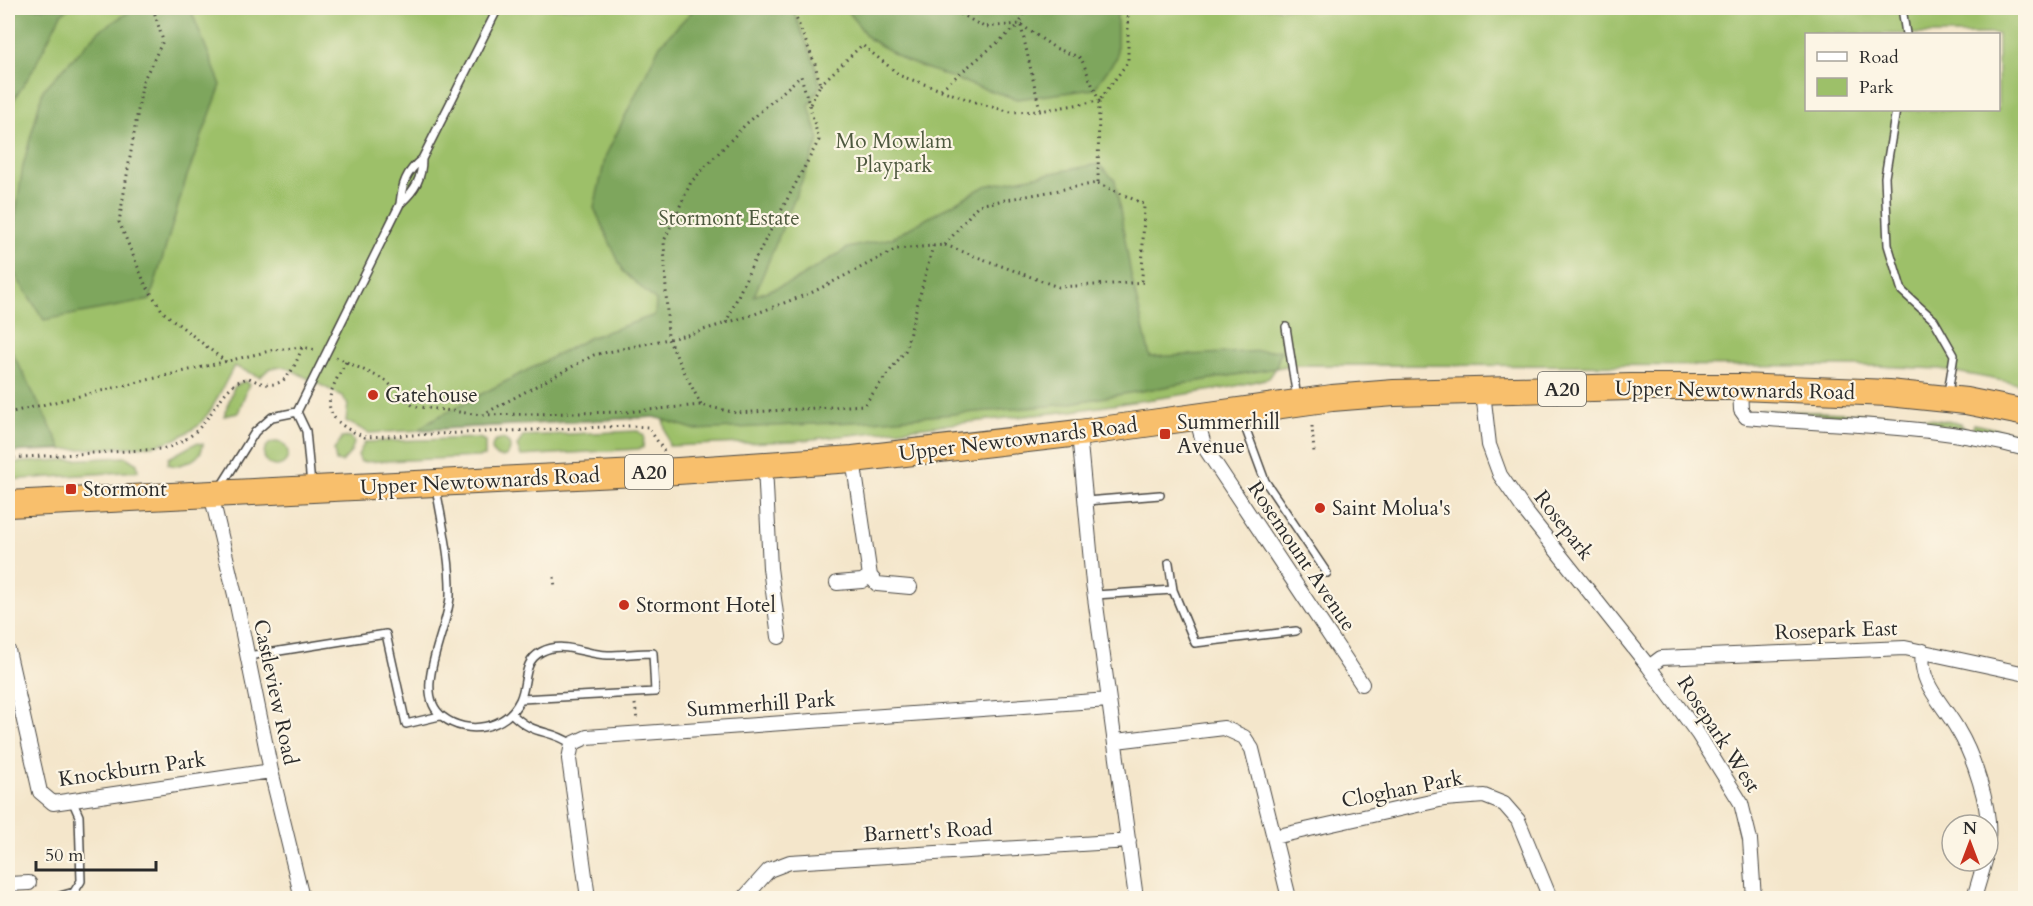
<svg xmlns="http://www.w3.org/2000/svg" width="2033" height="906" font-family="Cardo,serif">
  <rect width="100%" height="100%" fill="#fcf5e5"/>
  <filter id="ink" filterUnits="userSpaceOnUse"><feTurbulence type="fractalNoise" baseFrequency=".0167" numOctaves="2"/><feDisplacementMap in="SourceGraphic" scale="12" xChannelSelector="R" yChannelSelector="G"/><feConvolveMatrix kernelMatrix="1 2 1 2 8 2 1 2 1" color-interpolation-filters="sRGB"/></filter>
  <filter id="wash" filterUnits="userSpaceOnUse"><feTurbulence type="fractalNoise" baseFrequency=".008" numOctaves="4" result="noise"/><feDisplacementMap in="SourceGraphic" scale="24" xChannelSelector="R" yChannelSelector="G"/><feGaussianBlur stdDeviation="1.35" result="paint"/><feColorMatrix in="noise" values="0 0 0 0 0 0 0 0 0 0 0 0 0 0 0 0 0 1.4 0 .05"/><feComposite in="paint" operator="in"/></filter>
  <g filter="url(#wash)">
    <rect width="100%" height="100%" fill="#f4e6cb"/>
    <!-- green -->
    <path fill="#9dc069" stroke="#64764a" stroke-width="1.5" fill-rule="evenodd" d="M8,8H2025V385L1940,369L1877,366L1292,365L1276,368L1269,378L1227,388L1072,411L794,441L669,446L663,419L655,417L369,433L346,421L348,404L342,396L286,367L270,368L260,377L234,366L211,410L198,426L176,439L151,446L8,452ZM1806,34H1998V110H1806Z
      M244,381L249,384L238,413L224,416L234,387Z
      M1759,410L1898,415L1960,423L1961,426L1967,429L1906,421Z
      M1973,424L2025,435V442L1972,429Z
      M638,431L644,436L643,448L638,449L521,456L517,446L523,436Z
      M351,437L354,443L351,452L342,462L336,461L334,450L342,438Z
      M479,438L485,441V456L478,457L361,462L358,455L365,442Z
      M492 448a9 9 0 1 1 18 0a9 9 0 1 1-18 0Z
      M264 454a12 12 0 1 1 24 0a12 12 0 1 1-24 0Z
      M196,443L203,444C202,458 189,463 175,466L168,464L169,458Z
      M126,457L137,464L138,471L8,480V463Z"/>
    <!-- forest -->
    <path fill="#7ea65d" stroke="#546844" stroke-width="1.5" d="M8,8H70L61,14L33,70L8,109Z
      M135,8H190L221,85L186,179L150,300L44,320L8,264L23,166L43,90L99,31Z
      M695,8H792L815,64L820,85L809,106L819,140L754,296L794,281L848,248L892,238L985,186L1098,164L1115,180L1131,275L1150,357L1281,350L1276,368L1059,405L873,421L696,430L655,417L418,430L430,421L589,338L655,315L656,301L623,271L594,208L606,155L660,45Z
      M846,8H1117V57L1094,89L1017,99L975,86L906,61L868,38Z
      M8,344L62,449L8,452Z"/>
  </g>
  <g filter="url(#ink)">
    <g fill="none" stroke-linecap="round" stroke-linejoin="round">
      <defs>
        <path id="lane" d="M1902,8L1906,34
          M1896,110L1885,177L1888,245L1902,291L1934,320L1954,355L1948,393
          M401,203C415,190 422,179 422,159
          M1286,327L1297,398
          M297,412L400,204C402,184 406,172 422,159L498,8
          M297,412L306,431L311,485
          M1241,416L1265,481L1327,573
          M220,488L255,432L272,417L297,412
          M436,488C442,523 451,560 450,596C449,628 410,693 443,717C467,736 506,729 520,700C528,683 522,662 541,652C564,640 585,655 608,655C623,655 638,653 653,653L655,692L521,699
          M1086,501L1160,495
          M1169,563L1173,590L1195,643L1296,631
          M1095,595L1173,590
          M248,656L386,634L406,724L440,716
          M511,713C536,738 547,727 572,744
          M60,896L74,892L81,881L79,816L72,800"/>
        <path id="street" d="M1740,387L1741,410L1746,417C1839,426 1935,424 2026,449
          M1483,392L1489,445L1500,475L1525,511L1649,667L1698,734L1741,803L1750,840L1754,898
          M1196,417L1205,448L1362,684
          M1079,433L1093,583L1136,898
          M853,459L870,576L877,584L910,587
          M765,465L770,568L779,637
          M211,494L235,595L271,771L302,898
          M837,583L862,581L870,576
          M8,650L40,792L53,803L271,771
          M1923,651C1918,684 1943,703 1958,730C1973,755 1991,807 1988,837
          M1649,667L1661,658L1905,648L2026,674
          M1116,741L1224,728L1244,737L1252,749L1289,898
          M1274,837L1444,799L1484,796L1504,804L1518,820L1550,898
          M8,884L29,883
          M588,898L569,759L572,744L587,737L1109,700
          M744,898L769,870L790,862L1129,841
          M1974,898L1985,861"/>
        <path id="highway" d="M8,504L678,471L853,459L1079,433L1332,398L1394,393L1631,387H1740L1889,393L1966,401L2026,413"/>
      </defs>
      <!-- lane casing -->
      <use href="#lane" stroke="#494743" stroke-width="10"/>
      <!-- street casing -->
      <use href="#street" stroke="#494743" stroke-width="16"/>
      <!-- highway casing -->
      <use href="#highway" stroke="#494743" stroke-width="28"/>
      <!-- path -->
      <path stroke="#494743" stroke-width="3" stroke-dasharray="1.5 4.5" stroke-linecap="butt" d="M153,8L163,41L143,81L119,222L145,284L163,312L226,362
        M792,8L815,64L820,85L809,106
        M950,8L984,27L1020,24L1025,8
        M1021,26L1040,110
        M820,85L862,45L901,76L978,103L1011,112L1040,111L1099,101L1081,58L1055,48L1020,24
        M941,89L1020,24
        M1098,182L1099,101L1128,62V8
        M945,245L978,205L1097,183L1144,204L1142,281
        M336,357L385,380L413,406L482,415L594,355L687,335L752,315L813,292L897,249L945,245L1058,287L1147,282
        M346,362C324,400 318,418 365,437L630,426L648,427L664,451
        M701,405L668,339L664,241L691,182L745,125L801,76L819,140L752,265L726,323
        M8,413L274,350L302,347L316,350
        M483,415L626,412L701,405L737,413L864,405L905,351L933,246
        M1312,426L1314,452
        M8,458L161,449C215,438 213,385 249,378C281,395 292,376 302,347
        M554,577L555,588
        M635,704L637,721"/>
      <!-- lane -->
      <use href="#lane" stroke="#fff" stroke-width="7"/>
      <!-- street -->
      <use href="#street" stroke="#fff" stroke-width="14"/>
      <!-- highway -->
      <use href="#highway" stroke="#f8bf6c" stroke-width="26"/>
    </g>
  </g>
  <!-- markers -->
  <g fill="#c8321e" stroke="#fcf5e5" stroke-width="2">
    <circle cx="373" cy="395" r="6"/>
    <rect x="1159" y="428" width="12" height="12" rx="3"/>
    <rect x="65" y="483" width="12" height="12" rx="3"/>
    <circle cx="1320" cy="508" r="6"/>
    <circle cx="624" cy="605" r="6"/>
  </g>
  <g text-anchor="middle" stroke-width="4.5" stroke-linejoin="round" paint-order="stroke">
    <!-- shield labels -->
    <g fill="#fcf5e5" stroke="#6a6863" stroke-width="1.5">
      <rect x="1538" y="372" width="48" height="34" rx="4.5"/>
      <rect x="625" y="455" width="48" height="34" rx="4.5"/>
    </g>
    <g font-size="20" font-weight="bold" fill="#2b2b2b">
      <text x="1562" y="396">A20</text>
      <text x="649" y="479">A20</text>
    </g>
    <!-- park labels -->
    <g font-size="21" fill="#4d583e" stroke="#fcf5e5">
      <text x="894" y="148">Mo Mowlam<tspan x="894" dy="24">Playpark</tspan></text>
      <text x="729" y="225">Stormont Estate</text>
    </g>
    <!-- street labels -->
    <g font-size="21" fill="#2b2b2b" stroke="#fcf5e5">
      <text transform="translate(1735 390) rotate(1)" y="7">Upper Newtownards Road</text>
      <text transform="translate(1018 439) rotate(-7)" y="7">Upper Newtownards Road</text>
      <text transform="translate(480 481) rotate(-3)" y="7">Upper Newtownards Road</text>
      <text transform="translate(1564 525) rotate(52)" y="7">Rosepark</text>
      <text transform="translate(1302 556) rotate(56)" y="7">Rosemount Avenue</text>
      <text transform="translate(1836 630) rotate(-2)" y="7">Rosepark East</text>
      <text transform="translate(276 692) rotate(78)" y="7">Castleview Road</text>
      <text transform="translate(761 704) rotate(-4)" y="7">Summerhill Park</text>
      <text transform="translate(1719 734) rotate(57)" y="7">Rosepark West</text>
      <text transform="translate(132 769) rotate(-8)" y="7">Knockburn Park</text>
      <text transform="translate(1402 789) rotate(-11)" y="7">Cloghan Park</text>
      <text transform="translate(928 831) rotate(-3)" y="7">Barnett's Road</text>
    </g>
    <!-- poi labels -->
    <g font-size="21" fill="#2b2b2b" stroke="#fcf5e5" text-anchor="start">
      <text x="385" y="402">Gatehouse</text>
      <text x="1177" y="429">Summerhill<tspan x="1177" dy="24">Avenue</tspan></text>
      <text x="83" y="496">Stormont</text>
      <text x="1332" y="515">Saint Molua's</text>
      <text x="636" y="612">Stormont Hotel</text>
    </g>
  </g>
  <!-- margin -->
  <rect width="2033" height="906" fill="none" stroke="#fcf5e5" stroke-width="30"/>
  <!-- legend -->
  <rect x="1805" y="33" width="195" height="78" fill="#fcf5e5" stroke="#a8a49b" stroke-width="1.5"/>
  <rect x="1817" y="52" width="30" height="9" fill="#ffffff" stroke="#a8a49b" stroke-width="1.5"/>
  <text x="1859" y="63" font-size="18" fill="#2b2b2b">Road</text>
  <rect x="1817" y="78" width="30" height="18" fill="#9dc069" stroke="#a8a49b" stroke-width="1.5"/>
  <text x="1859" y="93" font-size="18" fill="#2b2b2b">Park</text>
  <!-- north arrow -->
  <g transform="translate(1970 843)"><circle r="28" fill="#fcf5e5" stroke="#a8a49b" stroke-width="1.5"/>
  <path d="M0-4.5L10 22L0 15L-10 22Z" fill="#c8321e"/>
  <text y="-9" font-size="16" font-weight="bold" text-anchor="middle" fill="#2b2b2b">N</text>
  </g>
  <!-- scale -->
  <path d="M36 861v9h120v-9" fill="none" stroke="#2b2b2b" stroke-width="3"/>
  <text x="45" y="861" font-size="18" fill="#2b2b2b" stroke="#fcf5e5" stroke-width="4.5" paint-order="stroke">50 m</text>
</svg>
